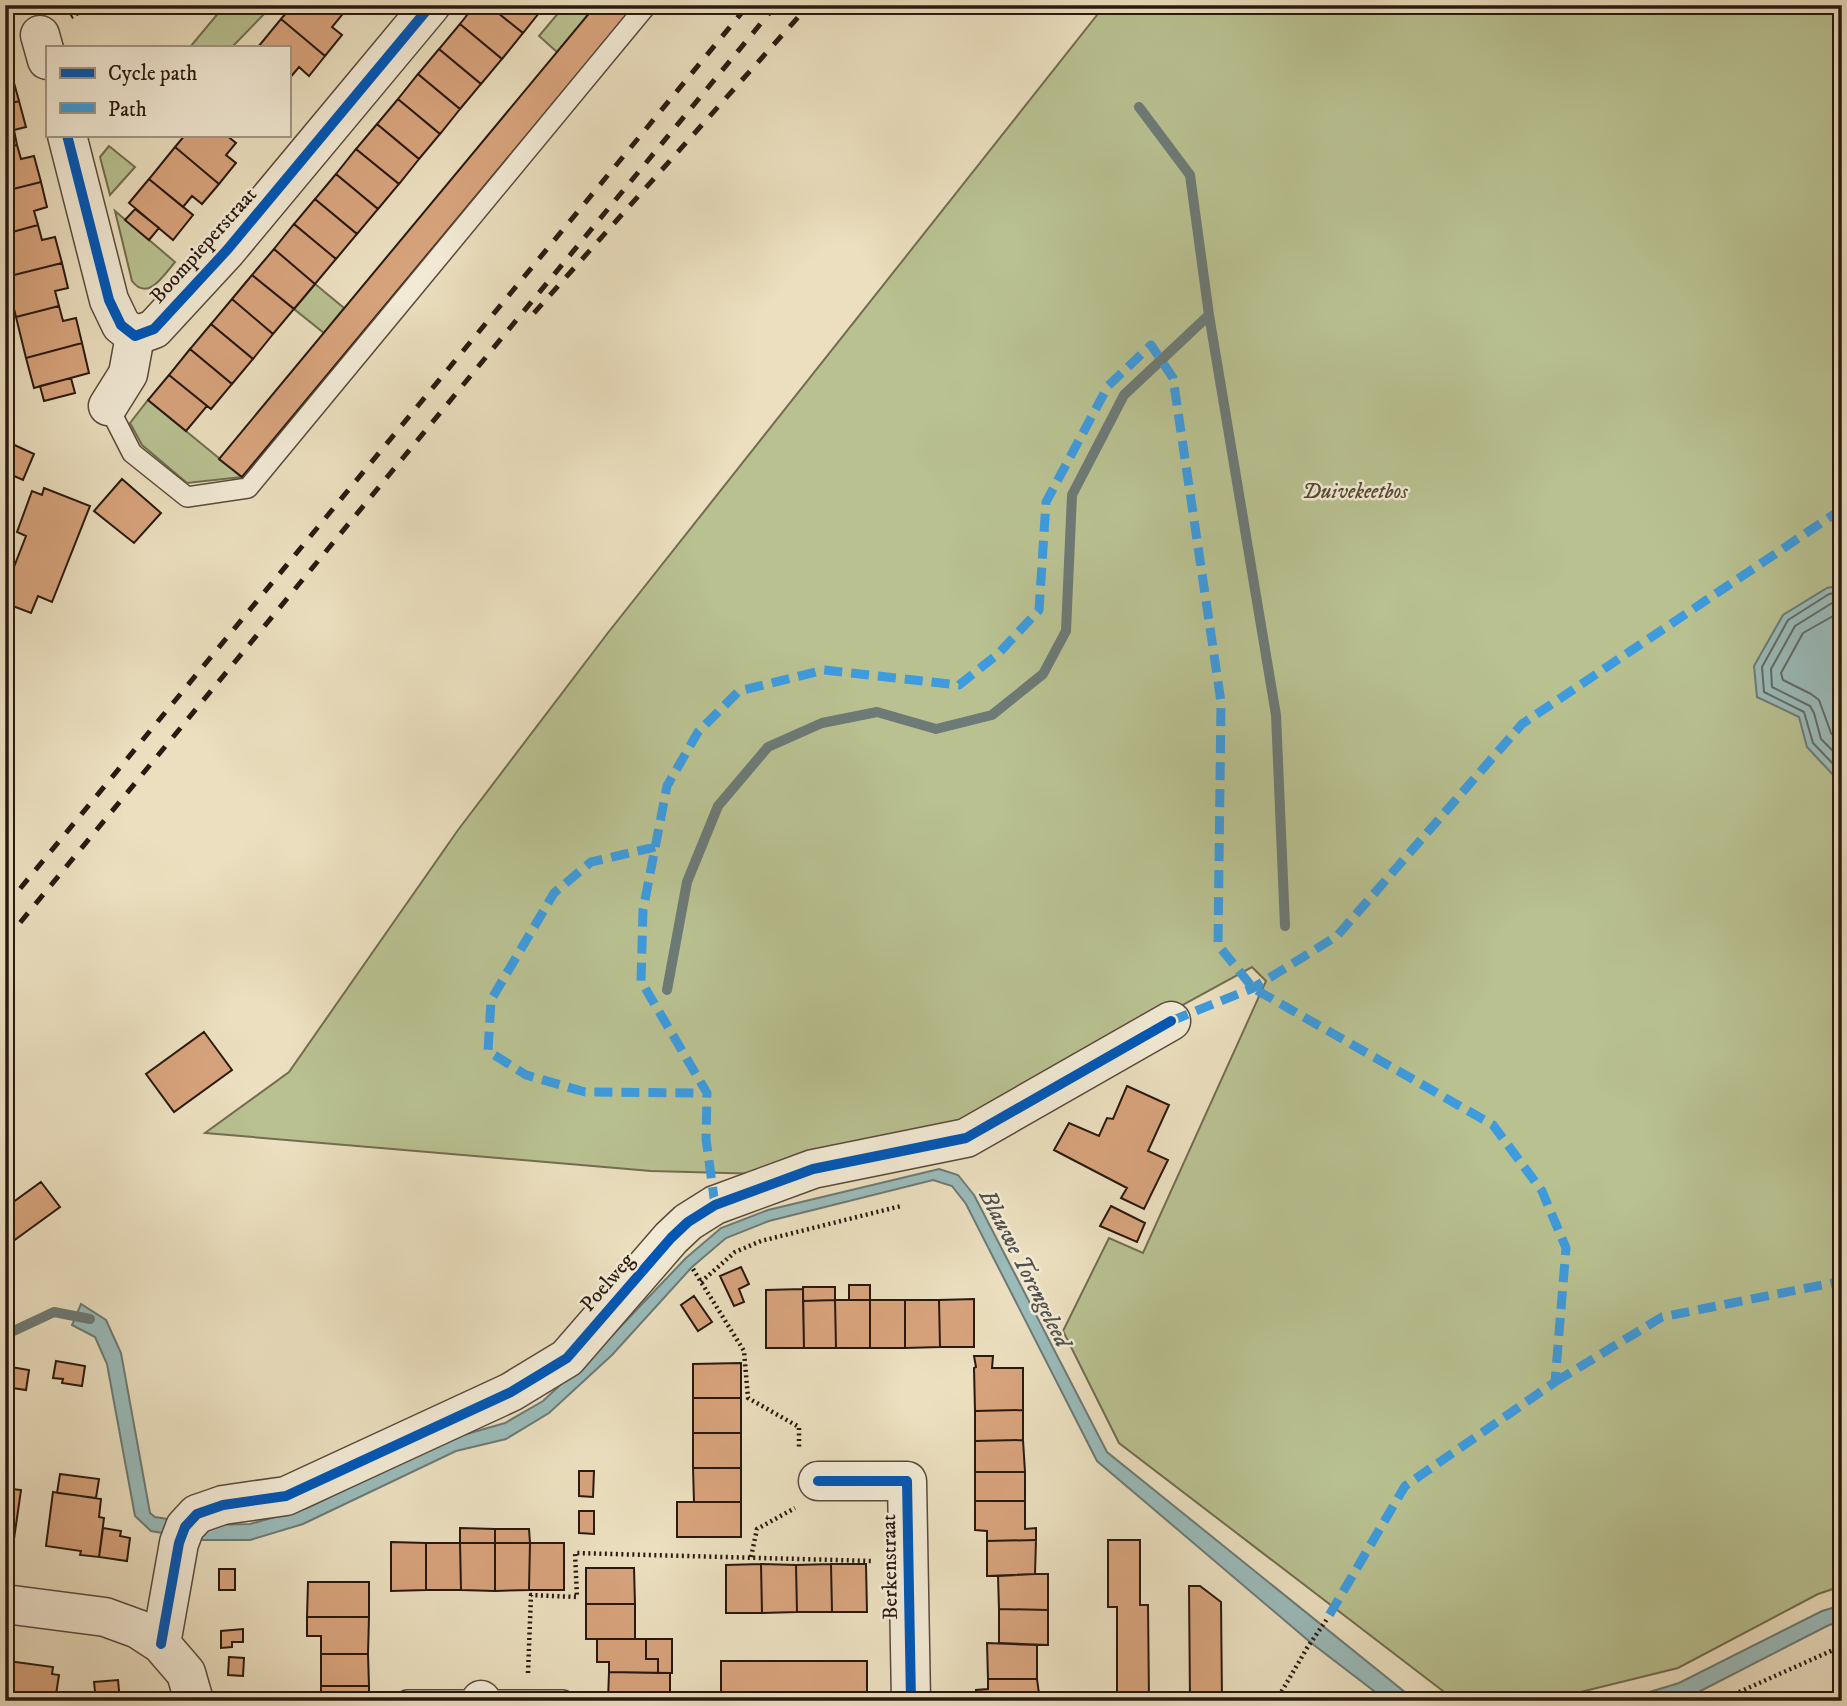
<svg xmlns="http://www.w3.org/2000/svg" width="1847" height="1706" font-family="'IM FELL DW Pica',serif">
  <rect width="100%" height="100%" fill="#ebdfbf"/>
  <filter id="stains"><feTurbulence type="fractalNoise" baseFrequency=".00286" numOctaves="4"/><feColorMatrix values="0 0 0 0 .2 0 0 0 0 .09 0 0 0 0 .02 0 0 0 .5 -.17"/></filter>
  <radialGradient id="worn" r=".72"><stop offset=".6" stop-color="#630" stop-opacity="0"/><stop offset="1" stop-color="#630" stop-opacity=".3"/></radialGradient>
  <!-- green -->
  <path fill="#b9c191" stroke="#726d50" stroke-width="2" d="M225,5H265L269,9L232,47H190Z
    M565,5H578L589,14L557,52L539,36Z
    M1105,5H1842V1586L1818,1594L1678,1668L1544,1701H1456L1119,1443L1063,1331L1109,1238L1143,1253L1266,981L1252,967L925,1146L768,1174L651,1171L205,1133L289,1072L458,830L607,634Z
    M109,146L135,167L110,195L100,157Z
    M115,211L175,262C164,275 148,302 132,281Z
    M315,284L344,308L324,333L294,309Z
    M148,400L242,477L187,483L142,445L130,423Z"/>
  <!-- water -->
  <path fill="#9abbba" stroke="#6d7a76" stroke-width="2" d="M1842,585V775L1836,778L1807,747L1799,717L1757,697L1754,666L1783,615L1827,588Z
    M939,1169L958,1175L974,1195L1107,1452L1416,1701H1387L1310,1642L1097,1461L966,1204L952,1186L933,1180L769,1221L726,1238L692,1267L612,1355L549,1413L506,1439L456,1451L303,1524L250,1540H203L151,1531L135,1516L107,1364L95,1337L72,1325L81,1304L106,1320L121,1353L150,1513L155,1517L206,1525L250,1524L307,1508L453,1438L505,1423L543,1401L602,1346L686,1258L721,1228L768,1210Z
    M1842,1605V1622L1829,1625L1685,1699L1620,1701L1679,1683L1822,1611Z"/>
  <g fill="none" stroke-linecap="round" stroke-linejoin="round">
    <!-- shore -->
    <path stroke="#626a65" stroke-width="2" d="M1842,592L1829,594L1788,620L1762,667L1764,692L1804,712L1813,743L1837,768L1842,769
      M1842,601L1832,603L1795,626L1771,669L1772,687L1810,706L1814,713L1821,739L1842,760
      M1842,611L1803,633L1781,673L1783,680L1811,694L1819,700L1831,733L1842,745"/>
    <!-- stream -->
    <path stroke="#6d7a76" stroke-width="10" d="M1139,107L1190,175L1209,315L1276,715L1285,926
      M667,990L687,882L718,806L768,747L822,723L877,712L936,729L992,715L1043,674L1066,631L1072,495L1124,395L1209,315
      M5,1335L54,1312L90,1319"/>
  </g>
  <!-- building -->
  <path fill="#d7a37c" stroke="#2a1910" stroke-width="2" d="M293,5H330L342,15L332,27L342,35L325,56L281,19Z
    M475,5H488L523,33L502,59L460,24Z
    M488,5H539L543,8L523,33Z
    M596,5H635L242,477L219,459Z
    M281,19L325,56L309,76L299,67L289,79V47H258Z
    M460,24L502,59L481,84L439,49Z
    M439,49L481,84L460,109L418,74Z
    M11,72L19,101L5,105V73Z
    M418,74L460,109L440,134L398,99Z
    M398,99L440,134L419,159L377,124Z
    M19,101L26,127L14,130L17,145L5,148V105Z
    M377,124L419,159L399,184L356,149Z
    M185,135H226L236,143L226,155L236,163L219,184L175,147Z
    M17,145L21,159L34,156L41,182L5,191V148Z
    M175,147L219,184L202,204L192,196L183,207L149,179Z
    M356,149L399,184L378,209L336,174Z
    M336,174L378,209L357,234L315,199Z
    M149,179L193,215L173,240L129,203Z
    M41,182L47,207L34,211L38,225L5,234V191Z
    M315,199L357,234L336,259L294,224Z
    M135,209L159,228L149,240L125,220Z
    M294,224L336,259L315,284L274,249Z
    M38,225L42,240L55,237L62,263L6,277L5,234Z
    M274,249L315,284L294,309L252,275Z
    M62,263L68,288L55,291L59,306L16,317L6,277Z
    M252,275L294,309L273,334L232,299Z
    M232,299L273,334L253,359L211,324Z
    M59,306L63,321L76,318L82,343L26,358L16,317Z
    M211,324L253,359L232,384L190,349Z
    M82,343L89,373L34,388L26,358Z
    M190,349L232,384L211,409L169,375Z
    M169,375L207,406L186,431L148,400Z
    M71,378L75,393L44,401L40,386Z
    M8,442L34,454L23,480L5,472V449Z
    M122,479L161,513L134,543L94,511Z
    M44,488L90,506L52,602L38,596L31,613L5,603V590L26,536L17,532L32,491L42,495Z
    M204,1032L232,1070L174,1112L146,1074Z
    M1127,1086L1169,1105L1148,1151L1168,1160L1144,1209L1121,1198L1127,1188L1054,1150L1069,1123L1099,1136L1107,1118L1113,1119Z
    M41,1182L60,1207L5,1247V1208Z
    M1111,1206L1145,1223L1137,1242L1100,1226Z
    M741,1267L749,1284L739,1289L744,1302L734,1306L720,1276Z
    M849,1285H870V1300H849Z
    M803,1287H835V1300L803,1301Z
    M803,1289L804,1348H766V1290Z
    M694,1296L712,1322L698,1331L681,1305Z
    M974,1299V1347H940L939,1300Z
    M835,1300H870V1348H836Z
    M835,1300L836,1348H804L803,1301Z
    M870,1300H905V1348H870Z
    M905,1300H939L940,1347L905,1348Z
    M974,1356H993L992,1368H1023V1410L975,1411L974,1368L976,1367Z
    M56,1361L85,1366L82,1386L62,1383L63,1379L53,1378Z
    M741,1363V1398H693V1364Z
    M5,1366L29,1370L26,1390L5,1387Z
    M693,1398H741V1433H693Z
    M1023,1410V1440L975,1441V1411Z
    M693,1433H741V1468H693Z
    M1023,1440L1025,1472H975V1441Z
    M693,1468H741V1502H694Z
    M579,1471H594L593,1497L579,1496Z
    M975,1472H1025V1501H975Z
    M60,1474L99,1479L96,1498L57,1493Z
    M5,1488L21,1490L13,1546L5,1545Z
    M53,1492L101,1499L99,1517L104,1518L99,1557L80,1555L81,1551L46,1546Z
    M975,1501H1025V1529L1036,1528V1540L987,1541V1531L975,1530Z
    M677,1502H741V1537H677Z
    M579,1511H594V1534L579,1533Z
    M103,1528L121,1531L120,1536L130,1538L127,1561L99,1557Z
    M460,1528L495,1529V1543H460Z
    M495,1529H529L530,1543H495Z
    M1036,1540L1035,1574L987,1576V1541Z
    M1108,1540H1140V1605H1148L1149,1700L1108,1701L1117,1699V1607H1108Z
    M391,1542L426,1543V1590L391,1591Z
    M426,1543H460L461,1590H426Z
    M460,1543H495V1591L461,1590Z
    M495,1543H530L529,1590L495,1591Z
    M530,1543H564V1590H529Z
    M761,1564L796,1565L797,1612L762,1613Z
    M761,1564L762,1613H726V1565Z
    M831,1564H866L867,1612H832Z
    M831,1564L832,1612H797L796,1565Z
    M586,1568H634L635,1604H586Z
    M219,1569H235V1590H219Z
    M1035,1574H1048V1610L999,1609L998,1576Z
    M308,1582H369V1617H307Z
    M1189,1586H1200L1221,1602L1222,1701H1190Z
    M586,1604H635V1639H586Z
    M999,1609L1048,1610V1645L999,1643Z
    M307,1617H369L368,1654H321V1636H307Z
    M243,1629V1642H232V1647L221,1648V1631Z
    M597,1639H646V1659H658V1673L609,1672V1662H597Z
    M646,1639H672V1673H658V1659H646Z
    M987,1643L1037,1645V1679H988Z
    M321,1654H368L369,1686H321Z
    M229,1657L244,1658L243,1676L228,1675Z
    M8,1661L53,1667L52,1674L59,1675L55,1701H5Z
    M721,1661H867V1693H721Z
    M609,1672L670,1673V1701H608Z
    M988,1679H1037L1040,1701H976V1690L988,1689Z
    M118,1680L120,1701H96L94,1682Z
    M321,1686H369V1701H321Z
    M692,1693H721V1701H692Z"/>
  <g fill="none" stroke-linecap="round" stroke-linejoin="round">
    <defs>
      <path id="service" d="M108,406L132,453L187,497L248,488L647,5
        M407,1700H563"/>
      <path id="minor" d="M40,35L47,60
        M67,135L109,300L121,325L135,336L154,329L227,250L431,5
        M108,406L128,374L135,336
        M818,1481H907L911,1701
        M5,1604L105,1617L138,1629L161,1644L186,1673L194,1701
        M161,1644L179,1543L185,1527L197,1514L223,1505L286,1496L511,1392L567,1358L671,1238L688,1222L715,1205L813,1169L966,1138L1171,1021
        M481,1701V1700"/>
    </defs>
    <!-- service casing -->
    <use href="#service" stroke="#5a4a3c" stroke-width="22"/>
    <!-- minor casing -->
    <use href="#minor" stroke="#5a4a3c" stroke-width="41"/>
    <!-- path -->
    <path stroke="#2a1910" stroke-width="4.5" stroke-dasharray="2 3.5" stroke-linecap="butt" d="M71,17L92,5
      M693,1269L744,1351L748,1398L799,1427V1450
      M701,1282L735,1252L761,1241L901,1206
      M751,1557L757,1529L795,1508
      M528,1673L531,1595L577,1597L575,1553L873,1561
      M1276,1701L1307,1648L1327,1619
      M1719,1701L1842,1646"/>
    <!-- service -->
    <use href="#service" stroke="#f2ead5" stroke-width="19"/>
    <!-- minor -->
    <use href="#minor" stroke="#f2ead5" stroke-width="38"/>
    <!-- rail -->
    <path stroke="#2a1910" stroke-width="5" stroke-dasharray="12 12" stroke-linecap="butt" d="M534,313L809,5
      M5,907L748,5
      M5,941L776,5"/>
    <!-- quiet -->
    <path stroke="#3d9bde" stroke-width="9" stroke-dasharray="18 9" stroke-linecap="butt" d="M655,847L591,862L554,893L491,1000L488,1051L526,1075L585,1092L707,1093
      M1171,1021L1253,988L1337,936L1522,724L1842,509
      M715,1205L706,1139L707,1093L641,981L643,910L667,786L698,732L739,691L824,670L959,685L998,654L1039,610L1046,502L1108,386L1151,345L1173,378L1221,702L1218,945L1253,988L1493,1125L1542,1191L1566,1248L1555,1382L1405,1486L1327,1619
      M1555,1382L1662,1317L1842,1281"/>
    <defs>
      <path id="cycleway" d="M67,135L109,300L121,325L135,336L154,329L227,250L431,5
        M818,1481H907L911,1701
        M161,1644L179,1543L185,1527L197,1514L223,1505L286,1496L511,1392L567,1358L671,1238L688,1222L715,1205L813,1169L966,1138L1171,1021"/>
    </defs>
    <!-- cycleway casing -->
    <use href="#cycleway" stroke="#f2ead5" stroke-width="15"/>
    <!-- cycleway -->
    <use href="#cycleway" stroke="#0057b8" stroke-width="10"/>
  </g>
  <g text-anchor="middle" stroke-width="5" stroke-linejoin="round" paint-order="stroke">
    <!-- street labels -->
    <g font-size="21" fill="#2a1910" stroke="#f2ead5">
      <text transform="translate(203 245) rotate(-48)" y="7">Boompieperstraat</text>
      <text transform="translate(607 1282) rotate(-49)" y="7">Poelweg</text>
      <text transform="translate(889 1567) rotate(-91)" y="7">Berkenstraat</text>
    </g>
    <!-- park labels -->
    <g font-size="21" font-style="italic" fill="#554b37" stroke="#f2ead5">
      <text x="1355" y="498">Duivekeetbos</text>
    </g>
    <!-- water labels -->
    <g font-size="23" font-style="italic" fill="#51524c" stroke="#f2ead5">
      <text transform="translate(1026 1268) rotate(63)" y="8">Blauwe Torengeleed</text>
    </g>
  </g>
  <!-- margin -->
  <rect width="1847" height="1706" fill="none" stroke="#ebdfbf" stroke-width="28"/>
  <rect x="7" y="7" width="1833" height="1692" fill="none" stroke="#2a1910" stroke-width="3.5"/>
  <rect x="14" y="14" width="1819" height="1678" fill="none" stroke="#2a1910" stroke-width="2"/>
  <!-- legend -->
  <rect x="46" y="46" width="245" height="91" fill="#f2ead5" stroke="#a29686" stroke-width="2"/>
  <rect x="60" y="68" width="35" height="10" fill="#0057b8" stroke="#a29686" stroke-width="2"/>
  <text x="108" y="80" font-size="21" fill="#2a1910">Cycle path</text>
  <rect x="60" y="103" width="35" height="10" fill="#3d9bde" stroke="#a29686" stroke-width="2"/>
  <text x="108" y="116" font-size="21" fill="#2a1910">Path</text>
  <rect width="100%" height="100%" filter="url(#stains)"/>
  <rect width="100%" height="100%" fill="url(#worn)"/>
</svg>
